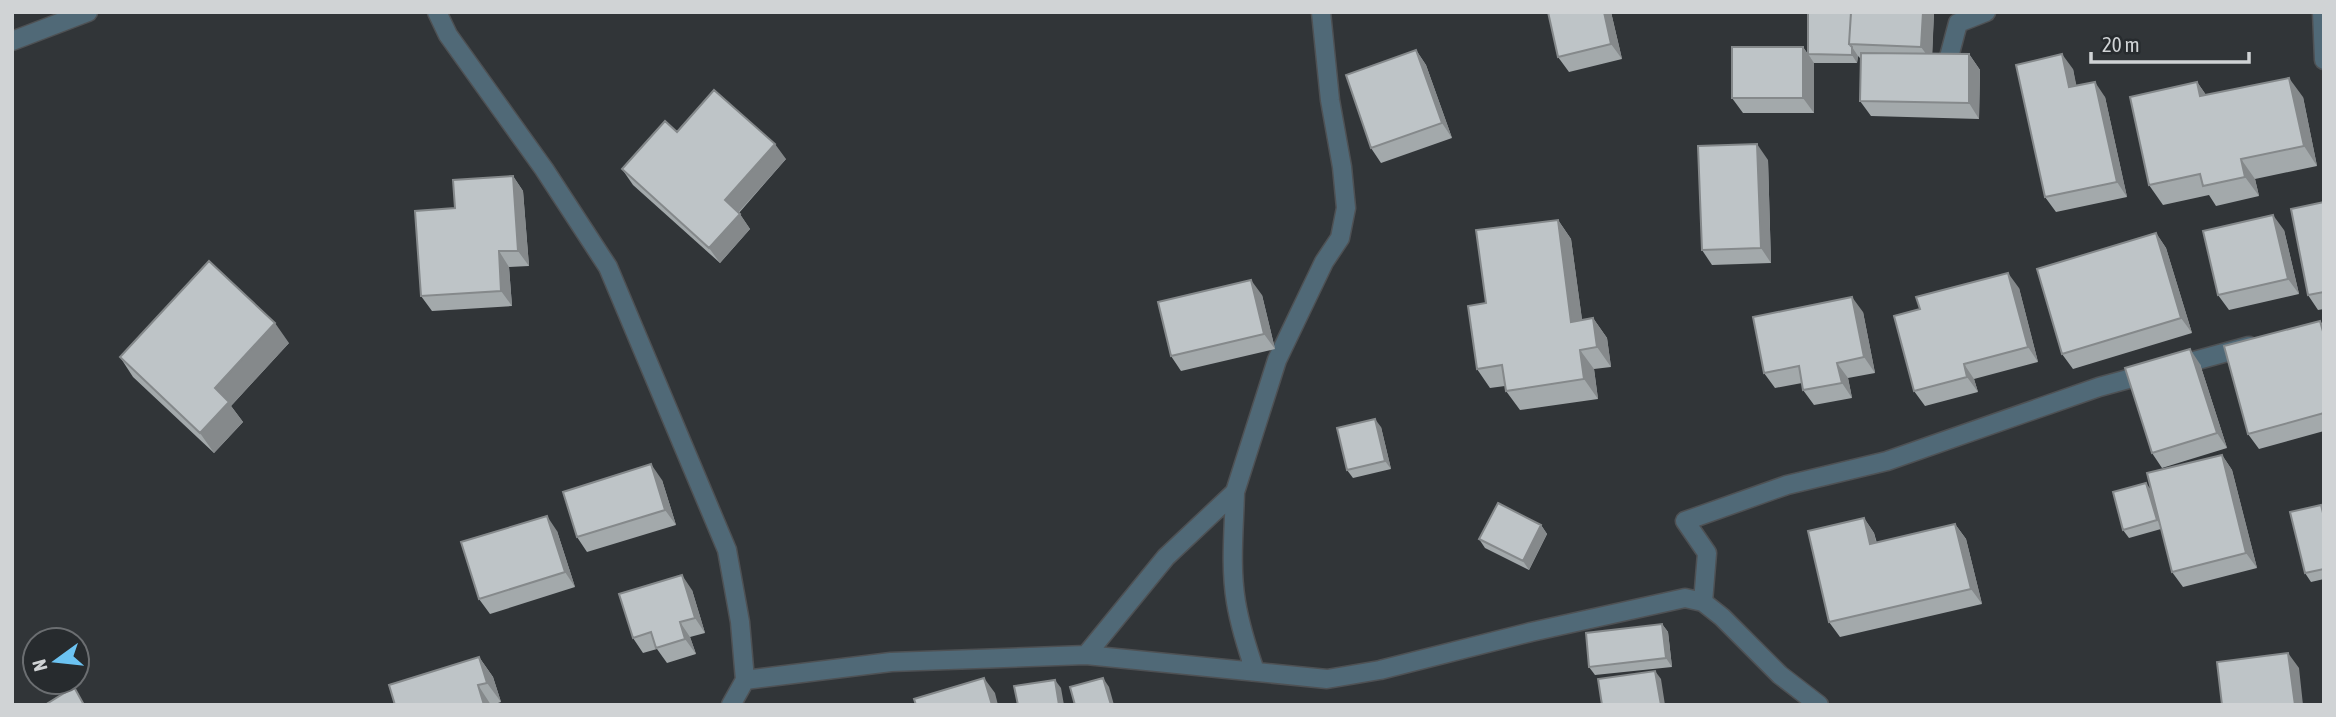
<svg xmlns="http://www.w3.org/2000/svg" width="2336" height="717" font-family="'Asap Condensed',sans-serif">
  <rect width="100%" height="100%" fill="#313538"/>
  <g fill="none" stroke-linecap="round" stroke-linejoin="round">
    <defs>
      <path id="minor" d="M437,12L448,35L544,169L608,267L727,550L740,622L745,680L731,705
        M2322,12L2324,60
        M12,41L88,12
        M1949,57L1958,23L1986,12
        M1235,492C1234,529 1230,566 1236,602C1240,626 1247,648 1255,671
        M1703,602L1722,617L1780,675L1819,705
        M1086,655L1166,557L1235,492L1277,360L1324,262L1340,238L1346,208L1342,167L1330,100L1321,12
        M745,680L891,662L1086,655L1327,679L1380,670L1531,632L1685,598L1703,602L1707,553L1685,521L1787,485L1887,461L2099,387L2249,346"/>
    </defs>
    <!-- minor casing -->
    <use href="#minor" stroke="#4e5154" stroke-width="21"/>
    <!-- minor -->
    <use href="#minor" stroke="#506977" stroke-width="18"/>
  </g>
  <!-- wall -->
  <path fill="#a3a9ab" d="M1548,12H1611L1622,59L1569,72L1558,57Z
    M1851,12H1934L1932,54H1969L1980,70L1979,119L1871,116L1860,101L1861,59L1858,56L1857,63H1814L1808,54Z
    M1803,47L1814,63V113H1743L1732,98Z
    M1416,50L1426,65L1452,138L1381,163L1371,148Z
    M2073,69L2076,86L2105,97L2127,197L2056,212L2045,197Z
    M2197,82L2206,95L2303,97L2317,166L2255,179L2259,196L2216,206L2209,195L2163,205L2149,185Z
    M677,132L786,159L739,213L750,229L720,263L633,185L622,169Z
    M1768,160L1771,263L1712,265L1702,250Z
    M513,176L523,191L529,266L509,267L512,306L432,311L421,296L455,208Z
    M2324,202V309L2318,310L2308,295Z
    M1558,220L1571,239L1582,320L1593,318L1607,338L1611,367L1594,369L1598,399L1520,410L1506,391L1505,386L1490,388L1477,369L1486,303Z
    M2284,230L2299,294L2229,310L2218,295Z
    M2156,233L2166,248L2192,333L2073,369L2062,354Z
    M2019,288L2038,362L1974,379L1978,392L1925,406L1914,391Z
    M1262,295L1275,349L1181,371L1171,356Z
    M1863,312L1875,373L1848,378L1852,398L1814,405L1803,390L1802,383L1775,388L1764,373Z
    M2320,321L2324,326V431L2259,449L2248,434Z
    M289,343L231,406L243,422L214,453L133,377L120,357Z
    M2200,364L2227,448L2162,468L2152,453Z
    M1381,427L1391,469L1353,478L1347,470Z
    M2222,455L2232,470L2257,568L2183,587L2172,572L2161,529L2129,538L2123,530L2151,490Z
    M662,480L676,525L587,552L577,537Z
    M2321,505L2324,509V579L2311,582L2305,573Z
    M1864,518L1874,533L1877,543L1955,524L1966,539L1982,604L1840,637L1829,622Z
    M1541,525L1547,534L1529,570L1485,548L1479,539Z
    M557,531L575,587L490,614L479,599Z
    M692,590L705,633L690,637L696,654L667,663L657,649L643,653L633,638Z
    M1662,624L1668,632L1672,667L1595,675L1589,667Z
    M479,657L493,677L501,702L492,705H395Z"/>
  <!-- shaded-wall -->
  <path fill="#85898b" d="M1604,12H1611L1622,59L1611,44Z
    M1923,12H1934L1932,62L1921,47Z
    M1803,47L1814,63V113L1803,98Z
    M1852,47L1858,56L1857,63L1852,55Z
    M1416,50L1426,65L1452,138L1442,123Z
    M1969,54L1980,70L1979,119L1969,103Z
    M2062,54L2073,69L2080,102L2069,87Z
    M2289,78L2303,97L2317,166L2304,146Z
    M2095,82L2105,97L2127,197L2117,182Z
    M2197,82L2211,102L2200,96Z
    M775,144L786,159L736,215L725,200Z
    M1757,144L1768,160L1771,263L1761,248Z
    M2241,159L2255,179L2259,196L2245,177Z
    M513,176L523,191L529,266L518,251Z
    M740,214L750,229L720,263L709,248Z
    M2273,215L2284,230L2299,294L2288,279Z
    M1558,220L1571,239L1585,341L1571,322Z
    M2156,233L2166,248L2192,333L2181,318Z
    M499,251L509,267L512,306L501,291Z
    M2008,273L2019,288L2038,362L2028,347Z
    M1251,280L1262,295L1275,349L1264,334Z
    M1852,297L1863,312L1875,373L1864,357Z
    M1593,318L1607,338L1611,367L1597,347Z
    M275,323L289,343L231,406L243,422L214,453L200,433L215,388Z
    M2190,349L2200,364L2227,448L2217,433Z
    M1580,350L1594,369L1598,399L1584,379Z
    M1837,363L1848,378L1852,398L1842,383Z
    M1964,364L1974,379L1978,392L1967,377Z
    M1375,419L1381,427L1391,469L1385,461Z
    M2222,455L2232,470L2257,568L2246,553Z
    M651,464L662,480L676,525L665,510Z
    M2146,483L2152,491L2163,528L2157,520Z
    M547,516L557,531L575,587L565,572Z
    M1864,518L1874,533L1880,559L1870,544Z
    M1955,524L1966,539L1982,604L1971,589Z
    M1541,525L1547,534L1529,570L1523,561Z
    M682,575L692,590L705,633L695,618Z
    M680,622L690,637L696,654L685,639Z
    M1662,624L1668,632L1672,667L1666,658Z
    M2288,653L2299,668L2303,705H2295Z
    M479,657L493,677L501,702L487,683Z
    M1655,671L1661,679L1665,705H1661Z
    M984,678L995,693L998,705H992Z
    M1103,678L1109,687L1114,705H1111Z
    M1055,680L1061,688L1064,705H1059Z
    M478,685L491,705H484Z"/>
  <!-- building -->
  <path fill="#bec4c7" stroke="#85898b" stroke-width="2" d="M1548,12H1604L1611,44L1558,57Z
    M1808,12L1851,13L1849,44L1852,47V55L1808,54Z
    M1851,12H1923L1921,47L1849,44Z
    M1732,47H1803V98H1732Z
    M1416,50L1442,123L1371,148L1346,75Z
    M1861,53L1969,54V103L1860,101Z
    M2062,54L2069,87L2095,82L2117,182L2045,197L2016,65Z
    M2289,78L2304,146L2241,159L2245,177L2203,186L2200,174L2149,185L2130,97L2197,82L2200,96Z
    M714,90L775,144L725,200L740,214L709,248L622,169L665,121L677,132Z
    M1757,144L1761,248L1702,250L1698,146Z
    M513,176L518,251H499L501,291L421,296L415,211L455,208L453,180Z
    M2324,202V292L2308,295L2291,209Z
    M2273,215L2288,279L2218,295L2203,231Z
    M1558,220L1571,322L1593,318L1597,347L1580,350L1584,379L1506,391L1502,365L1477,369L1468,306L1486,303L1476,230Z
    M2156,233L2181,318L2062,354L2037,269Z
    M209,261L275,323L215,388L229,402L200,433L120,357Z
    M2008,273L2028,347L1964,364L1967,377L1914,391L1894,316L1920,309L1916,297Z
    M1251,280L1264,334L1171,356L1158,302Z
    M1852,297L1864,357L1837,363L1842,383L1803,390L1799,366L1764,373L1753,317Z
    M2320,321L2324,335V413L2248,434L2224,346Z
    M2190,349L2217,433L2152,453L2125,368Z
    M1375,419L1385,461L1347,470L1337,428Z
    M2222,455L2246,553L2172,572L2147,473Z
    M651,464L665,510L577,537L563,492Z
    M2146,483L2157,520L2123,530L2113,492Z
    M1498,503L1541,525L1523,561L1479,539Z
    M2321,505L2324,517V569L2305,573L2290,512Z
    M547,516L565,572L479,599L461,542Z
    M1864,518L1870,544L1955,524L1971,589L1829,622L1808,531Z
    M682,575L695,618L680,622L685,639L656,648L651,632L633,638L619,594Z
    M1662,624L1666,658L1589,667L1586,633Z
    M2288,653L2295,705H2222L2217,662Z
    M479,657L487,683L478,685L484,705H395L389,685Z
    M1655,671L1661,705H1602L1598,679Z
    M984,678L992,705H916L914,699Z
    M1103,678L1111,705H1075L1070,687Z
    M1055,680L1059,705H1018L1014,686Z
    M74,687L84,705H45Z"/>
  <!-- border -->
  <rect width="2336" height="717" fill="none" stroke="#d0d3d5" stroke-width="28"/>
  <!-- north arrow -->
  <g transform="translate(56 661) rotate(255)"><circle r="33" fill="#272b2e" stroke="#6b6e71" stroke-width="2"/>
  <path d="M0-5L12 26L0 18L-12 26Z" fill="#6cc3f2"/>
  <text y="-10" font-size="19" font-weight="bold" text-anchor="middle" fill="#d0d3d5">N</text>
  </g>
  <!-- scale -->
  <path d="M2091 52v10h158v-10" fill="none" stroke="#d0d3d5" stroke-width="3.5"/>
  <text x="2102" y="52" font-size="21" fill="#d0d3d5" stroke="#272b2e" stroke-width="5" paint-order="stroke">20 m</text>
</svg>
